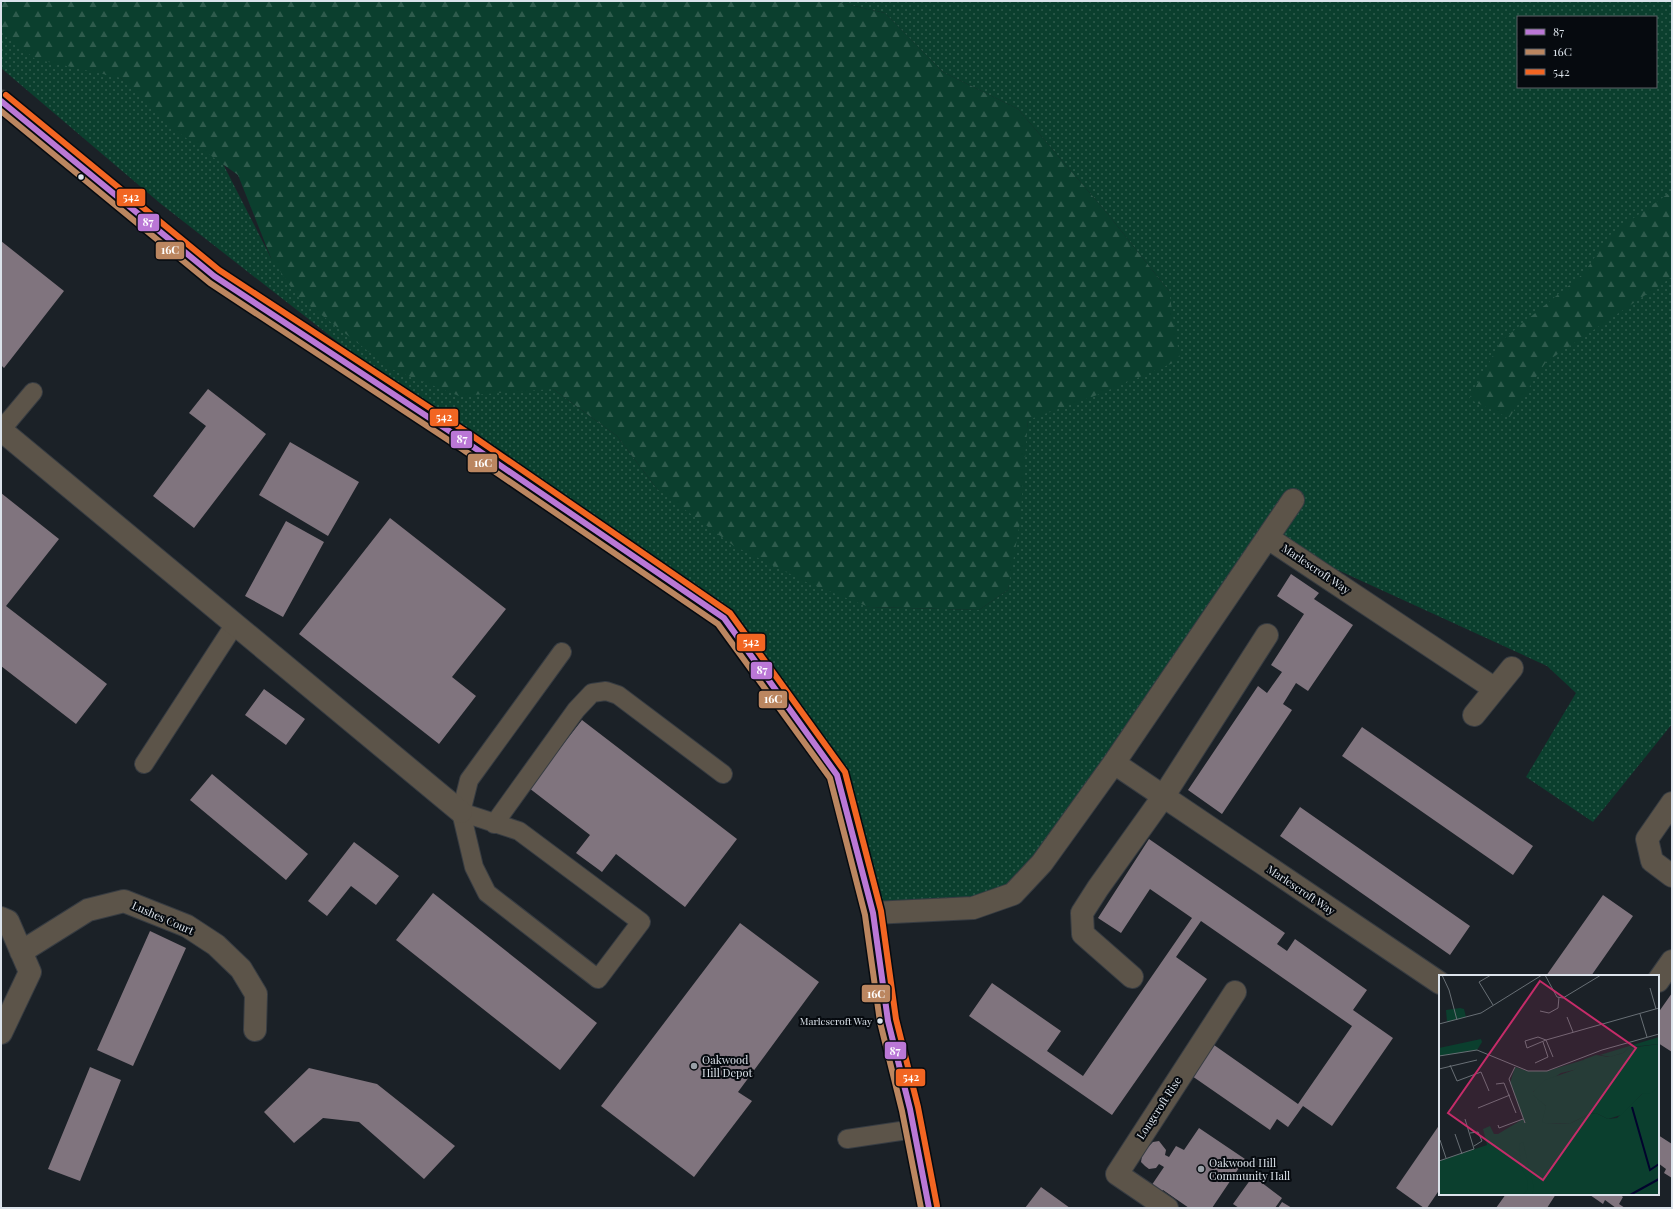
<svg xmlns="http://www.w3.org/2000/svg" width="1673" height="1209" font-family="'Playfair Display',serif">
  <defs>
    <pattern id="grass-dots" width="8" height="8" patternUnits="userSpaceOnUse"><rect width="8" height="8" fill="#0b3f2e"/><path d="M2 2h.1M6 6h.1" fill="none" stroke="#2e5b4c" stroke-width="1.8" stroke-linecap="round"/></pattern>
    <pattern id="forest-firs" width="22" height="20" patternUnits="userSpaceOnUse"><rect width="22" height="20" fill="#0b3f2e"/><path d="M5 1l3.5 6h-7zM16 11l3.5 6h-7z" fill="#2e5b4c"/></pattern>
  </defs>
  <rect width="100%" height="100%" fill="#1b2127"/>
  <!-- grass -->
  <path fill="url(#grass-dots)" fill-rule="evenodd" d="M833,1H1672V724L1593,822L1526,777L1576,693L1547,666L1268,538L1013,894L873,913L837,775L724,618L466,442L161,204L1,68V25L121,78L223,164L271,258L553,389L617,436L657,489L869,607L979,610L1008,590L1028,420L1169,291L1107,213L1018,109L943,72L885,13ZM1518,17H1656V87H1518Z"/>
  <!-- forest -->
  <path fill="url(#forest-firs)" d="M1,1H833L885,13L943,72L1018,109L1107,213L1169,291L1180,360L1097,395L1028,420L1020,522L1008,590L979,610L869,607L808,583L734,546L657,489L617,436L553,389L459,396L391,369L297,296L271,258L238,175L179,133L121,78L35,59L1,30Z
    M1672,191V277L1546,362L1509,418L1469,399L1501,341L1583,274L1611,234Z"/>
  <!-- building -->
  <path fill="#80747e" d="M1,241L64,291L4,368L1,365Z
    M208,389L266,434L194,528L153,496L206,426L189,413Z
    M290,442L359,482L328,536L259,495Z
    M1,493L59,539L6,606L107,684L76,724L1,666Z
    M390,518L506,609L452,677L476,696L439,744L299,634Z
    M286,521L324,542L283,617L245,596Z
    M1291,574L1319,593L1314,599L1353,625L1308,691L1296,683L1283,704L1292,710L1222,814L1188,790L1258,686L1267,693L1282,672L1271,665L1304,614L1277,596Z
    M264,689L305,719L286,745L245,715Z
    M582,720L737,839L685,907L616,854L602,872L576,853L590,835L529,788Z
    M1362,727L1533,846L1513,875L1342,756Z
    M212,774L308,854L286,880L190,800Z
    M1300,807L1470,926L1450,955L1280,836Z
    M1149,839L1285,933L1277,944L1287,951L1295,939L1367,990L1353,1010L1393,1038L1332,1126L1303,1106L1288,1127L1277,1119L1270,1130L1192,1076L1214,1045L1298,1104L1352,1026L1201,921L1176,957L1207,979L1112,1115L969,1016L992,983L1061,1031L1047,1051L1083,1076L1192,918L1150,889L1121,933L1098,918Z
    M354,842L399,876L376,905L351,886L327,916L308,901Z
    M433,893L597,1023L560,1070L396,940Z
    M1603,895L1633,916L1591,976H1546Z
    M740,923L819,982L738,1092L752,1101L694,1177L601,1106Z
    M150,931L186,948L133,1066L97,1050Z
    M1672,993V1052L1658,1043V1013Z
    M90,1067L121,1080L80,1181L48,1169Z
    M309,1068L377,1084L455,1146L424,1179L359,1122L323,1118L294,1143L264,1112Z
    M1440,1124V1189L1427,1208H1424L1396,1188Z
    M1199,1128L1245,1159L1212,1208H1189L1163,1190L1161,1192H1147L1164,1167L1159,1164L1156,1168L1149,1169L1145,1166L1141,1162L1142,1156L1147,1148L1153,1142L1159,1141L1166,1150L1165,1155L1169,1157L1176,1146L1184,1150Z
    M1658,1135L1672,1144V1178L1664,1173L1666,1169L1658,1163Z
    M1253,1176L1282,1198L1275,1208H1239L1233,1204Z
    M1041,1187L1070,1208H1025Z
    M1506,1194H1556L1547,1208H1496Z
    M1591,1194H1619L1623,1197L1619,1204L1625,1208H1616L1605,1200L1603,1204L1590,1195Z
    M1282,1202L1292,1208H1278Z"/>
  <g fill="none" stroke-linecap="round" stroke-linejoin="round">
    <defs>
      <path id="service" d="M1,430L33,392
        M144,764L235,624
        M461,812L519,831L641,922L598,979L487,893L474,867L461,812L469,780L562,652
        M494,824L576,710L592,693L606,691L618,695L723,774
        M847,1139L914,1129"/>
      <path id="minor" d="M1,430L461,812
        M1268,538L1495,689L1474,715
        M1495,689L1512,668
        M1114,763L1440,983
        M1672,803L1647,839L1652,861L1672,876
        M873,913L973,908L1013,894L1042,863L1114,763L1293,500
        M1,918L8,921L30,972L1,1033
        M21,952L88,910L124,901L187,926L216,945L241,969L256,994L255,1030
        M1132,977L1083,934L1082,913L1098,888L1163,797L1267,635
        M1658,981L1672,961
        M1167,1208L1117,1174L1235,992"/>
      <path id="tertiary" d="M1,101L214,276L466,442L724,618L837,775L873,913L888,1021L910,1109L929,1208"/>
    </defs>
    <!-- service casing -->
    <use href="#service" stroke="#373c42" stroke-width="20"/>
    <!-- minor casing -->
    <use href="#minor" stroke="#373c42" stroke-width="24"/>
    <!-- tertiary casing -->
    <use href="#tertiary" stroke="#373c42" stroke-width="24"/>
    <!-- service -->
    <use href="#service" stroke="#5c5449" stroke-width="18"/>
    <!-- minor -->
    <use href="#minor" stroke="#5c5449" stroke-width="22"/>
    <!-- tertiary -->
    <use href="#tertiary" stroke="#5c5449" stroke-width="22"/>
    <defs>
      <path id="bus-1" d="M1,101L214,276L466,442L724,618L837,775L873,913L888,1021L910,1109L929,1208"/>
      <path id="bus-2" d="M1,111L210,283L462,449L718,624L830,778L865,915L880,1022L902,1111L921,1208"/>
      <path id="bus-3" d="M6,95L219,270L471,435L730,613L845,772L881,911L896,1019L918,1107L937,1206"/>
    </defs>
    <!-- bus-1 casing -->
    <use href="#bus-1" stroke="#060a0f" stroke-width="9"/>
    <!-- bus-2 casing -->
    <use href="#bus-2" stroke="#060a0f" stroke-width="9"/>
    <!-- bus-3 casing -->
    <use href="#bus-3" stroke="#060a0f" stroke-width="9"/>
    <!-- bus-1 -->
    <use href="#bus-1" stroke="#ba77d6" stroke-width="6"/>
    <!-- bus-2 -->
    <use href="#bus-2" stroke="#bb8660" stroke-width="6"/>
    <!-- bus-3 -->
    <use href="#bus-3" stroke="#f26522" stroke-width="6"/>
  </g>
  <!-- markers -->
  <g fill="#dce3eb" stroke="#060a0f" stroke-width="1.5">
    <circle cx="81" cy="177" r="3.5"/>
    <circle cx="880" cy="1021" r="3.5"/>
  </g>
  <g fill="#989fa6" stroke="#060a0f" stroke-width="1.5">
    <circle cx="694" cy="1066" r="4"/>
    <circle cx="1201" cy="1169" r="4"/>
  </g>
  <g text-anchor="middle" stroke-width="4" stroke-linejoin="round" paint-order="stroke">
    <!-- bus labels -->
    <g font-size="10" fill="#dce3eb" stroke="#060a0f" text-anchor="end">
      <text x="872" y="1025">Marlescroft Way</text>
    </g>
    <!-- street labels -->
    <g font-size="11" fill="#dce3eb" stroke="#060a0f">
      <text transform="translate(1316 569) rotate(34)" y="4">Marlescroft Way</text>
      <text transform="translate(1301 890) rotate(34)" y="4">Marlescroft Way</text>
      <text transform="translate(163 918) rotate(24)" y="4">Lushes Court</text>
      <text transform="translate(1159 1108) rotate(-57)" y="4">Longcroft Rise</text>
    </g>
    <!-- poi labels -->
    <g font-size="11" fill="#dce3eb" stroke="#060a0f" text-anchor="start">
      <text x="702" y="1064">Oakwood<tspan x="702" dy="13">Hill Depot</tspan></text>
      <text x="1209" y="1167">Oakwood Hill<tspan x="1209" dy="13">Community Hall</tspan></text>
    </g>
  </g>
  <!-- overview -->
  <g transform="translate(1439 975)">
    <rect width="220" height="220" fill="#1b2127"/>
    <path d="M21,33L25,34L27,42L8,47L7,35ZM220,62V69L192,72L184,78L171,82L161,80L135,95L122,98L94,117L107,131L109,149L132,148L150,139L157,138L169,144L178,143L204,118L220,111V220H0V186L48,170L44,154L51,151L55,159H59L84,144L71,108L76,92L89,96H108ZM42,64L43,67L38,75L0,81V73Z" fill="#0b3f2e"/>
    <path d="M220,69V111L212,118L203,119L182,140L169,144L157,138L150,139L132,148L109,149L103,147L107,131L94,120V117L106,105L135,95L146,84L157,80L170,82L184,78L190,73ZM84,167L95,213L93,220H83L89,215L88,204L82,192L80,169ZM220,208L218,220H201L209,215Z" fill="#0b3f2e"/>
    <path fill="none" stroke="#02032d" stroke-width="2" d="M193,132L211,195L220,189M191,220L220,204"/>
    <path fill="none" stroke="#686f75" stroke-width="1" d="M3,0L10,15L18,45M52,0L40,7L54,30M106,0L118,22L124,23L162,0M211,13L217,34M101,36L110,38L119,33L120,22M201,39L208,62M128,42L134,57M0,49L42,38L103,0M0,81L38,75L89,96H108L163,75L220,59M114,82L107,65L99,62L86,66L88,73L107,65L220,33M96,88L109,82L104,67M11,90L18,106L42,97L50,116M76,92L70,104L86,148M0,94L38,85M57,109L65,108L77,138M39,133L71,120M59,150L60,153L84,144M31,158L39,157L43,166L35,171M16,159L23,179M1,165L7,183M0,186L35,174L26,144"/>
    <path fill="#c52c69" fill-opacity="0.15" stroke="#c52c69" stroke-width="2" d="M101,6L197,73L104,205L9,138Z"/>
    <rect width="220" height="220" fill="none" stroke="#dce3eb" stroke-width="2"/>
  </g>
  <g stroke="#060a0f" stroke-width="1.5">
    <rect x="116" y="188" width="30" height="19" rx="4" fill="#f26522"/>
    <rect x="137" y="213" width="23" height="19" rx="4" fill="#ba77d6"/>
    <rect x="155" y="241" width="30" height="19" rx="4" fill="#bb8660"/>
    <rect x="429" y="408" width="30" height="19" rx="4" fill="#f26522"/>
    <rect x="450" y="430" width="23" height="19" rx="4" fill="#ba77d6"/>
    <rect x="467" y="453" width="31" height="20" rx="4" fill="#bb8660"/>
    <rect x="736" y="633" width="30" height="19" rx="4" fill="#f26522"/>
    <rect x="750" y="661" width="23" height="19" rx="4" fill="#ba77d6"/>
    <rect x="758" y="690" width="30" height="19" rx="4" fill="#bb8660"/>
    <rect x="861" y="984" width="30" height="19" rx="4" fill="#bb8660"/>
    <rect x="884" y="1041" width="23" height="19" rx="4" fill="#ba77d6"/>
    <rect x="895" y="1068" width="31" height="19" rx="4" fill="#f26522"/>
  </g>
  <g font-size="11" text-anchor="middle" font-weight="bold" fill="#fff">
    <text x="131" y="201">542</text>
    <text x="148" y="226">87</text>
    <text x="170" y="254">16C</text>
    <text x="444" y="421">542</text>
    <text x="462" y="443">87</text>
    <text x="483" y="467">16C</text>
    <text x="751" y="646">542</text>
    <text x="762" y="674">87</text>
    <text x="773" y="703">16C</text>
    <text x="876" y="998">16C</text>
    <text x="895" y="1055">87</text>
    <text x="911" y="1081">542</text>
  </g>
  <!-- border -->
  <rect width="1673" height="1209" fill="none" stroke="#dce3eb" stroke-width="4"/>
  <!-- legend -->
  <rect x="1517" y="16" width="140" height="72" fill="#060a0f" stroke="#5c6167"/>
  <rect x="1525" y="29" width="20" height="6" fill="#ba77d6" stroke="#5c6167"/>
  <text x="1553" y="36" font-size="12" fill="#dce3eb">87</text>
  <rect x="1525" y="49" width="20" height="6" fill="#bb8660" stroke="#5c6167"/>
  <text x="1553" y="56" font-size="12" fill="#dce3eb">16C</text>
  <rect x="1525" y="69" width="20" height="6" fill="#f26522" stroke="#5c6167"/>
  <text x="1553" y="76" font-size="12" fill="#dce3eb">542</text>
</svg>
